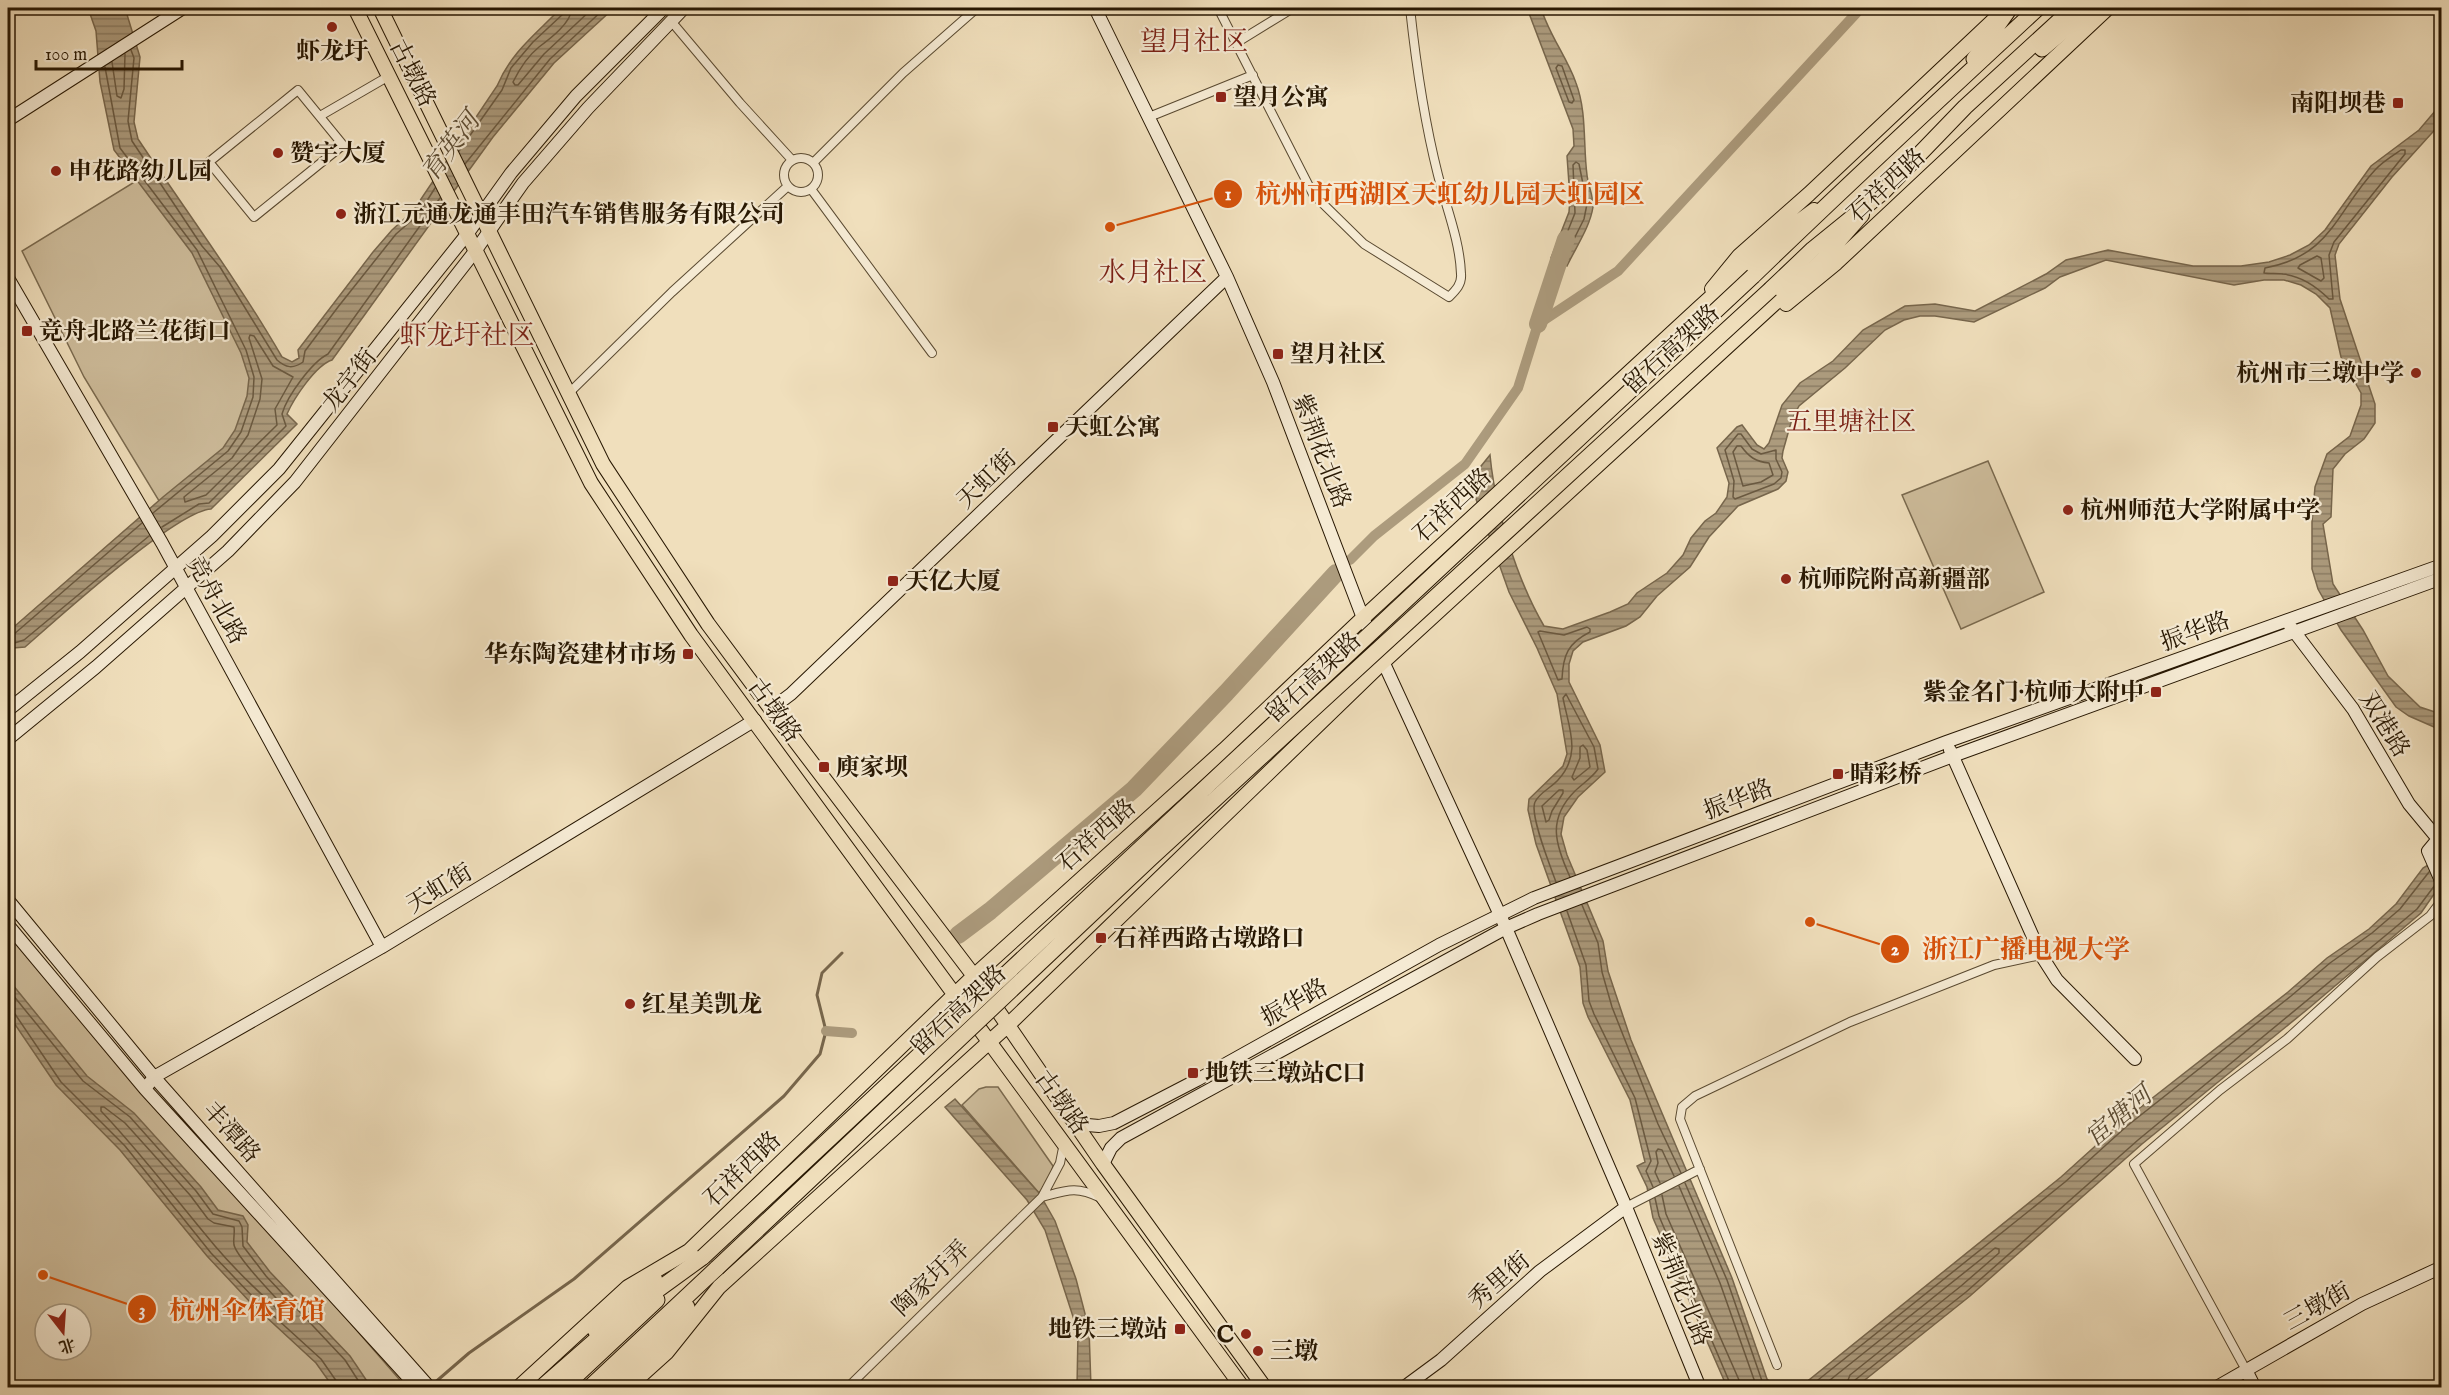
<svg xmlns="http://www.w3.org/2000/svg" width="2449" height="1395" font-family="'IM FELL English','Noto Serif SC',serif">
  <defs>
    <pattern id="water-rules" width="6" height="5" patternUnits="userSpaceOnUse" patternTransform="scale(1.5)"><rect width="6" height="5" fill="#ac9b7d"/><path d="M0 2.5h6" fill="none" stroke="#8c7d64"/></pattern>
  </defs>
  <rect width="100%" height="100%" fill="#f0dfbc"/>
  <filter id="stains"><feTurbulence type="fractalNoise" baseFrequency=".00333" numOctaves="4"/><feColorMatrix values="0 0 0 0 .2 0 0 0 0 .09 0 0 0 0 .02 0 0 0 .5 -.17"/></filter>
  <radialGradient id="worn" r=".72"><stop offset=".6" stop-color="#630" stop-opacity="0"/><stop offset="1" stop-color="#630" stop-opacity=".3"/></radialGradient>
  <!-- green -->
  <path fill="#cebd9c" stroke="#7a6a4f" stroke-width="1.5" fill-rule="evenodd" d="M149,173L282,398L167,514L84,377L22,251Z
    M1988,461L2044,592L1961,629L1902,495Z
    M8,929L406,1387H8ZM45,1314H81V1350H45Z
    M986,1087H998L1053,1166L1050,1179L1039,1193L962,1105L979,1089Z"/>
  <!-- water -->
  <path fill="url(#water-rules)" stroke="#77664c" stroke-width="1.5" d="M88,8H125L140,57L134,122L138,139C186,211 238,281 282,357L292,362L299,358L298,350L373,252L392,230L413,211L497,86C512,51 535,35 561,8H614L554,63L493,137L332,360C316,365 294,398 287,414L297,424L211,509C176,511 57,619 25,647L13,648L8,653V632L163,497L223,448L235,430L247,396L249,378L241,353L192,253L114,150L100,82L96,31Z
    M1527,8H1541C1549,35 1567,57 1576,83C1587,112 1583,145 1587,175C1588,185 1594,198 1593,207C1590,227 1576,247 1567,266L1551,258L1569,212L1570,198L1567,156L1574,146L1573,129Z
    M2441,104V123L2392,177L2339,244L2335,255L2340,299L2375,404V423L2364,439L2345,454L2333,469L2331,517L2323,524L2333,584L2363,630L2388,676L2420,707L2441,714V730L2409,716L2396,707L2341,630L2318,589L2312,569V522L2315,487L2327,454L2350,436L2361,405V393L2341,357L2330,308L2316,294L2301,285L2284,280H2264L2234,285L2106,260L2060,277L2045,288L1974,322L1935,316H1920L1904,320L1885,330L1845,368L1799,406L1792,419L1783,451L1782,458L1788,472L1786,481L1778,489L1738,506L1709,537L1690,567L1657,596L1640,617L1626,626L1583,642L1573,651L1569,664V682L1600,745L1605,772L1578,797L1564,817L1561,834L1567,855L1603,941L1608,971L1631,1040L1732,1278L1767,1379L1775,1387H1727L1653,1218L1647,1187L1637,1166L1645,1162L1630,1100L1588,1017L1583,1003L1580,967L1536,844L1528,810L1529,799L1563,766L1567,754L1557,694L1537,648L1509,592L1476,499L1472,492L1461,491L1490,455C1495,509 1517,580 1544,626L1563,629L1610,612L1628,604L1637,593L1667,573L1683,555L1691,538L1705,521L1716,513L1727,497L1729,483L1717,448L1737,427L1742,425L1757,445L1764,449L1769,443L1782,405L1800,383L1833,361L1863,330L1905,306L1935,304L1975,311L2046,274L2066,260L2108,250L2193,266H2241L2269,262L2290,255L2309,245L2325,230L2371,166L2419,130Z
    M2441,857V884L2421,913L2309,1008L2142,1144L1970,1296L1856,1387L1799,1388L2061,1177L2123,1121L2288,992L2327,958L2369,929L2396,904L2423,868Z
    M8,979L87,1076L134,1113L201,1187L218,1210L243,1216L248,1225L247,1242L270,1272L350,1356L371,1387H333L316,1363L250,1302L207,1256L120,1150L56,1085L8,1014Z
    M955,1099L1039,1193L1055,1221L1076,1279L1089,1329L1091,1387H1077L1078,1332L1045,1230L1027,1200L945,1107Z"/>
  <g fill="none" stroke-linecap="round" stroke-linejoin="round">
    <!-- shore -->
    <path stroke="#6a5940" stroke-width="1.5" d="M572,8C571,23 551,38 539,47C529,55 519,70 513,82L515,85H518L544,54L593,8
      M131,50L134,58L128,121L132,141L202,246L220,267L277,360C286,368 293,369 303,362L305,351L338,307L396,234L418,215L435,188
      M112,62L117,96L121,98L124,89L125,54
      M1558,65L1562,66L1574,100L1572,103L1569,102L1556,68Z
      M105,67L120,148L197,250L246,350L254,377L253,397L241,432L228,451L153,513
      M2401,150H2405V154L2334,242L2329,255L2333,299H2329C2317,287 2301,276 2283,274C2277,273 2270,274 2264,273L2265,268C2331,256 2336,212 2375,170C2382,162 2392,156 2401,150Z
      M459,151L502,90L511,68L533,42L563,14L565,8
      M1576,162L1579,164L1587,204L1584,219L1566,255L1563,257L1559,253L1575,213L1573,165Z
      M465,164L550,59L605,8
      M2317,256L2321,258L2324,278L2321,281L2298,268L2300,265Z
      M250,335L254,336L273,366L293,377L275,409L277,425L206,495L185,502L184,497L232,458L248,435L260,399L262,379L249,338Z
      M1741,434L1752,449L1761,454L1776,450V459L1782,472L1781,478L1774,484L1735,499L1733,497L1734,481L1725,450L1738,434Z
      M1737,446H1741C1749,457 1756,462 1769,463L1773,475L1761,482L1743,486L1733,452Z
      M162,527L199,504L209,503L286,426L282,414C287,396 312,362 328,354L440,198
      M1587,627L1590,629V632C1568,643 1563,655 1562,679L1558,680L1538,632L1540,631L1564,635Z
      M8,636L13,635L28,622L142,523
      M8,645L24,640L149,536
      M1583,745L1587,750L1590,767L1574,780L1572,777L1580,758V747Z
      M1559,790H1563V793L1552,811L1549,820L1546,822L1542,806Z
      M1556,882C1551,868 1529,814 1535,802C1539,793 1552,787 1558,780C1582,754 1569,729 1563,698L1566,694L1594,747L1598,769C1592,778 1582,784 1575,791C1547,819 1555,844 1570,877
      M1582,905L1598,943L1602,972L1612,1007L1658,1124L1681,1173
      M1567,911L1586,965L1589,1001L1594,1014L1635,1098L1651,1161L1646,1171L1653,1187
      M8,989L83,1081L130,1117L196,1191L213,1214L239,1221L242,1227L243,1246L266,1276L345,1360L363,1388
      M8,1011L15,1014L61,1082L125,1146L211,1253L254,1298L321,1359L337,1382L338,1388
      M101,1107H104L125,1123L190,1195L208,1219L214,1223L234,1227C235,1233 233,1239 234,1245C238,1260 279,1301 291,1314V1318H287C262,1295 237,1272 215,1246C177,1201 142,1154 101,1111Z
      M1660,1183L1655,1172L1658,1163L1656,1152L1658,1149L1662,1150L1674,1176
      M1685,1183L1727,1280L1762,1381L1767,1388
      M1679,1186L1720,1283L1757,1388
      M1662,1195L1666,1214L1739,1380L1740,1388
      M1655,1198L1659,1216L1732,1388
      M1808,1388L2065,1182L2127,1126L2291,996L2330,963L2372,933L2400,909L2429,872
      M1820,1388L1995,1248L1999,1249V1253L1961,1286L1850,1375L1845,1388
      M1853,1388L1855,1380L1966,1292L2138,1140L2391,931L2417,909L2435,885"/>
    <!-- stream -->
    <path stroke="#77664c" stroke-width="3" d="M432,1385L469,1353L574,1279L784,1096L820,1054L826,1031L817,995L822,973L842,953"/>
    <!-- canal -->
    <path stroke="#ac9b7d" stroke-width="10" d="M1350,560L1374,536L1465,464L1518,388L1538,324L1618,271L1861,8
      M826,1031L852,1033"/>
    <!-- river -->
    <path stroke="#ac9b7d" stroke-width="18" d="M1538,324L1566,239
      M958,935L990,911L1134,789L1226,693L1336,573"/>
    <defs>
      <path id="street" d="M1218,8L1313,194L1364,244L1449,297C1456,290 1462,284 1461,274C1460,241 1446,207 1438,175C1424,120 1416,64 1410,8
        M671,21L740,103L792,160
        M1236,43L1293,8
        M298,90L343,145L254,217L209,162Z
        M320,116L389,76
        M1149,117L1253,75
        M784 175a17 17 0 1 1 34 0a17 17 0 1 1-34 0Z
        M813,163L903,73L977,8
        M811,189L932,353
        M568,394L672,292L788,186
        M1042,1197C1068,1190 1076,1186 1101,1198
        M1626,1207L1700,1169
        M1777,1365L1680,1119L1682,1107L1695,1096L1850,1022L1994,965L2041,955
        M2246,1370L2134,1164L2220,1090L2287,1039L2377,957L2430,916L2442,900
        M847,1388L1042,1197L1060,1163L1064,1143"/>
      <path id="secondary" d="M1095,8L1227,277L1273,382L1363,618L1506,928L1626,1207L1700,1388
        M8,120L183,8
        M8,278L162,543L382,947
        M2290,626L2353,709L2409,804L2438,839L2428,851L2442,883
        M771,709L791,694L1227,277
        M8,710L80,652L212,536L279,469L468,233L511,173L576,96L664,8
        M8,739L96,667L228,551L295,482L476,250L523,183L588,108L684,8
        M1950,750L2041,955L2057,980L2135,1059
        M8,900L154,1077L430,1388
        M8,925L145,1089L418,1388
        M145,1089L154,1077L382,947L755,720
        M1076,1124L1099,1126L1114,1123L1197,1080L1439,945L1534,898L1946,742L2442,565
        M1103,1164L1111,1148L1121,1138L1506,928L1538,914L1953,756L2442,578
        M2246,1370L2255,1388
        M1403,1388L1441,1360L1540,1271L1626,1207
        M2215,1388L2362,1304L2442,1267"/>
      <path id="primary" d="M355,8L591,483L691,635L1243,1388
        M380,8L603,464L708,624L771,709L974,976L1103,1164L1265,1388
        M1712,289L1739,256L1809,194L1999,15
        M1786,304L1836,263L2108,8
        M595,1331L655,1279
        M518,1388L628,1287L689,1251L974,976L1224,750L1363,618L1699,308L1775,239L1814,210
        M627,1388L667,1352L719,1287L1008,1025L1383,662L1824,258L1862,215"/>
      <path id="highway" d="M2042,49L2091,8
        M1974,59L2010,8
        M1753,276C1847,185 1943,96 2038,8
        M1771,289L1813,249L1882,193L1965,107L2073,8
        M541,1388L630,1310L703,1257
        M563,1388L657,1300
        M589,1388L717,1268
        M611,1388L667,1333L687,1307"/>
    </defs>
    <!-- street casing -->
    <use href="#street" stroke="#594930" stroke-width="10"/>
    <!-- secondary casing -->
    <use href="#secondary" stroke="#271702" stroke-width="14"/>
    <!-- primary casing -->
    <use href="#primary" stroke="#271702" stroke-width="16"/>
    <!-- highway casing -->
    <use href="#highway" stroke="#271702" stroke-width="17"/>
    <!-- street -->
    <use href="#street" stroke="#f5ead3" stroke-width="8"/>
    <!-- secondary -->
    <use href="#secondary" stroke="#f5ead3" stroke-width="12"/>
    <!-- primary -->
    <use href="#primary" stroke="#f0dfbc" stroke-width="14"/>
    <!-- highway -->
    <use href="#highway" stroke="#f0dfbc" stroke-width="15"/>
    <defs>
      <path id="highway-bridge" d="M703,1257L1753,276
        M717,1268L1151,858L1771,289"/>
    </defs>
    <!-- highway-bridge casing -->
    <use href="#highway-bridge" stroke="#271702" stroke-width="17" stroke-linecap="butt"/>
    <!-- highway-bridge -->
    <use href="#highway-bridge" stroke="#f0dfbc" stroke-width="15"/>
  </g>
  <!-- markers -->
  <g fill="#8f2418" stroke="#f5ead3" stroke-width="2">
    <circle cx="332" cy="27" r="6"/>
    <rect x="1215" y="91" width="12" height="12" rx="3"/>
    <rect x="2392" y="97" width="12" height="12" rx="3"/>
    <circle cx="278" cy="153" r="6"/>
    <circle cx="56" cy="171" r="6"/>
    <circle cx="341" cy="214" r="6"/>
    <rect x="21" y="325" width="12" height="12" rx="3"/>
    <rect x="1272" y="348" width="12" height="12" rx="3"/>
    <circle cx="2416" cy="373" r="6"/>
    <rect x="1047" y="421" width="12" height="12" rx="3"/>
    <circle cx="2068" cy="510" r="6"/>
    <circle cx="1786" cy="579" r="6"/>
    <rect x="887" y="575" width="12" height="12" rx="3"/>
    <rect x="682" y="648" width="12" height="12" rx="3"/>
    <rect x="2150" y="686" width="12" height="12" rx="3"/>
    <rect x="818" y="761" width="12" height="12" rx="3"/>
    <rect x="1832" y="768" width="12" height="12" rx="3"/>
    <rect x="1095" y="932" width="12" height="12" rx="3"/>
    <circle cx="630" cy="1004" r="6"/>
    <rect x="1187" y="1067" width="12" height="12" rx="3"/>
    <rect x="1174" y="1323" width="12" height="12" rx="3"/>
    <circle cx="1246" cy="1334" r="6"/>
    <circle cx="1258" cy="1351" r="6"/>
  </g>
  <g text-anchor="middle" stroke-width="4.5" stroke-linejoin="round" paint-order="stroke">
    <!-- poi labels -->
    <g font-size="24" font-weight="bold" fill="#271702" stroke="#f5ead3" text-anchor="start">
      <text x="332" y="59" text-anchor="middle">虾龙圩</text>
      <text x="1233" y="105">望月公寓</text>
      <text x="2386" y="111" text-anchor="end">南阳坝巷</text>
      <text x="290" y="161">赞宇大厦</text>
      <text x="68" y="179">申花路幼儿园</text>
      <text x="353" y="222">浙江元通龙通丰田汽车销售服务有限公司</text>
      <text x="39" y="339">竞舟北路兰花街口</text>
      <text x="1290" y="362">望月社区</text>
      <text x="2404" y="381" text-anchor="end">杭州市三墩中学</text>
      <text x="1065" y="435">天虹公寓</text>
      <text x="2080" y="518">杭州师范大学附属中学</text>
      <text x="1798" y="587">杭师院附高新疆部</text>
      <text x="905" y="589">天亿大厦</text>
      <text x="676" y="662" text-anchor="end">华东陶瓷建材市场</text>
      <text x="2144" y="700" text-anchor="end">紫金名门·杭师大附中</text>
      <text x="836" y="775">庾家坝</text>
      <text x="1850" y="782">晴彩桥</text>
      <text x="1113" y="946">石祥西路古墩路口</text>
      <text x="642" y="1012">红星美凯龙</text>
      <text x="1205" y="1081">地铁三墩站C口</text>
      <text x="1168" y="1337" text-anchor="end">地铁三墩站</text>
      <text x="1234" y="1342" text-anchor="end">C</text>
      <text x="1270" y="1359">三墩</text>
    </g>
    <!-- street labels -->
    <g font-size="24" fill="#271702" stroke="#f5ead3">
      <text transform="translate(413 73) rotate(63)" y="8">古墩路</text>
      <text transform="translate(1886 185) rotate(-43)" y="8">石祥西路</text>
      <text transform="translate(1671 349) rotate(-42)" y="8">留石高架路</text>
      <text transform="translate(349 380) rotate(-52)" y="8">龙宇街</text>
      <text transform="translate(1322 451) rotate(69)" y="8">紫荆花北路</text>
      <text transform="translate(986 479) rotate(-44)" y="8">天虹街</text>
      <text transform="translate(1452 505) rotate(-43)" y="8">石祥西路</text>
      <text transform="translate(217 600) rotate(61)" y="8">竞舟北路</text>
      <text transform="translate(2195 631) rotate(-20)" y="8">振华路</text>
      <text transform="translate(1313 677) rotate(-43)" y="8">留石高架路</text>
      <text transform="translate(775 710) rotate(54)" y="8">古墩路</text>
      <text transform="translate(2385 724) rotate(58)" y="8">双港路</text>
      <text transform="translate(1738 799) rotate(-21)" y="8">振华路</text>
      <text transform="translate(1096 835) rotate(-42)" y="8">石祥西路</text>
      <text transform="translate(439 888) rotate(-31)" y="8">天虹街</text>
      <text transform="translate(1294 1002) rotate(-29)" y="8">振华路</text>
      <text transform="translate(958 1010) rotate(-43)" y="8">留石高架路</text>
      <text transform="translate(1062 1102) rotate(54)" y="8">古墩路</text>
      <text transform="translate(232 1132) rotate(48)" y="8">丰潭路</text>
      <text transform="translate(742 1169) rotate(-44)" y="8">石祥西路</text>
      <text transform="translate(931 1278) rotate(-44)" y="8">陶家圩弄</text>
      <text transform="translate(1499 1280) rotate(-41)" y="8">秀里街</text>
      <text transform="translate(1682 1289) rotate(68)" y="8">紫荆花北路</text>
      <text transform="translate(2317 1306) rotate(-29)" y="8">三墩街</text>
    </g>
    <!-- water labels -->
    <g font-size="26" font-style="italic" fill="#5c4c33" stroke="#f5ead3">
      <text transform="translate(450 146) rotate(-53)" y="9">育英河</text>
      <text transform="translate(2118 1116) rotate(-40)" y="9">宦塘河</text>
    </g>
    <!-- neighbourhood labels -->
    <g font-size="26" fill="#7a1f14" stroke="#f5ead3">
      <text x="1851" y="430">五里塘社区</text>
    </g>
    <!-- quarter labels -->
    <g font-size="27" fill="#7a1f14" stroke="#f5ead3">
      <text x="1194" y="50">望月社区</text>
      <text x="1153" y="281">水月社区</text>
      <text x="467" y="344">虾龙圩社区</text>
    </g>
  </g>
  <!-- callouts -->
  <path fill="none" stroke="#d5520b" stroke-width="2" d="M1110 227L1228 194M1810 922L1895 949M43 1275L142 1309"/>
  <g fill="#d5520b" stroke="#f5ead3" stroke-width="2">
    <circle cx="1110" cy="227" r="6"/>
    <circle cx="1810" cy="922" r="6"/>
    <circle cx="43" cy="1275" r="6"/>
    <circle cx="1228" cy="194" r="15"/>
    <circle cx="1895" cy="949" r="15"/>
    <circle cx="142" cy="1309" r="15"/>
  </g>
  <g font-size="18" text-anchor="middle" font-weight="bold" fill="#fff">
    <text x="1228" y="200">1</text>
    <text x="1895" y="955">2</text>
    <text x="142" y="1316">3</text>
  </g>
  <g font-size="26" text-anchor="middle" font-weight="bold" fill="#d5520b" stroke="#f5ead3" stroke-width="4.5" stroke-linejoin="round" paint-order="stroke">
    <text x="1450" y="203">杭州市西湖区天虹幼儿园天虹园区</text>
    <text x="2026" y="958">浙江广播电视大学</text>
    <text x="247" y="1319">杭州伞体育馆</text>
  </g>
  <!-- margin -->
  <rect width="2449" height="1395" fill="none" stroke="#f0dfbc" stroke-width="30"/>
  <rect x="9" y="9" width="2431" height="1377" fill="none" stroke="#271702" stroke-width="3"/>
  <rect x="15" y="15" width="2419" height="1365" fill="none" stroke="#271702" stroke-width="1.5"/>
  <!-- north arrow -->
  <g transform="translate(63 1332) rotate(163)"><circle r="28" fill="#f5ead3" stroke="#a3967f" stroke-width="1.5"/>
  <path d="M0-4.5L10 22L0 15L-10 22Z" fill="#8f2418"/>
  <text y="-9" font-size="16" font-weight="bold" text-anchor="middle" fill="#271702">北</text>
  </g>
  <!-- scale -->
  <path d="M36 60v9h146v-9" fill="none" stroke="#271702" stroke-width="3"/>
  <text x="45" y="60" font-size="18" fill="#271702" stroke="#f5ead3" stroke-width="4.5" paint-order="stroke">100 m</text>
  <rect width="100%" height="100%" filter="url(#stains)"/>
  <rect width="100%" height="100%" fill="url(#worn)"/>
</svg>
